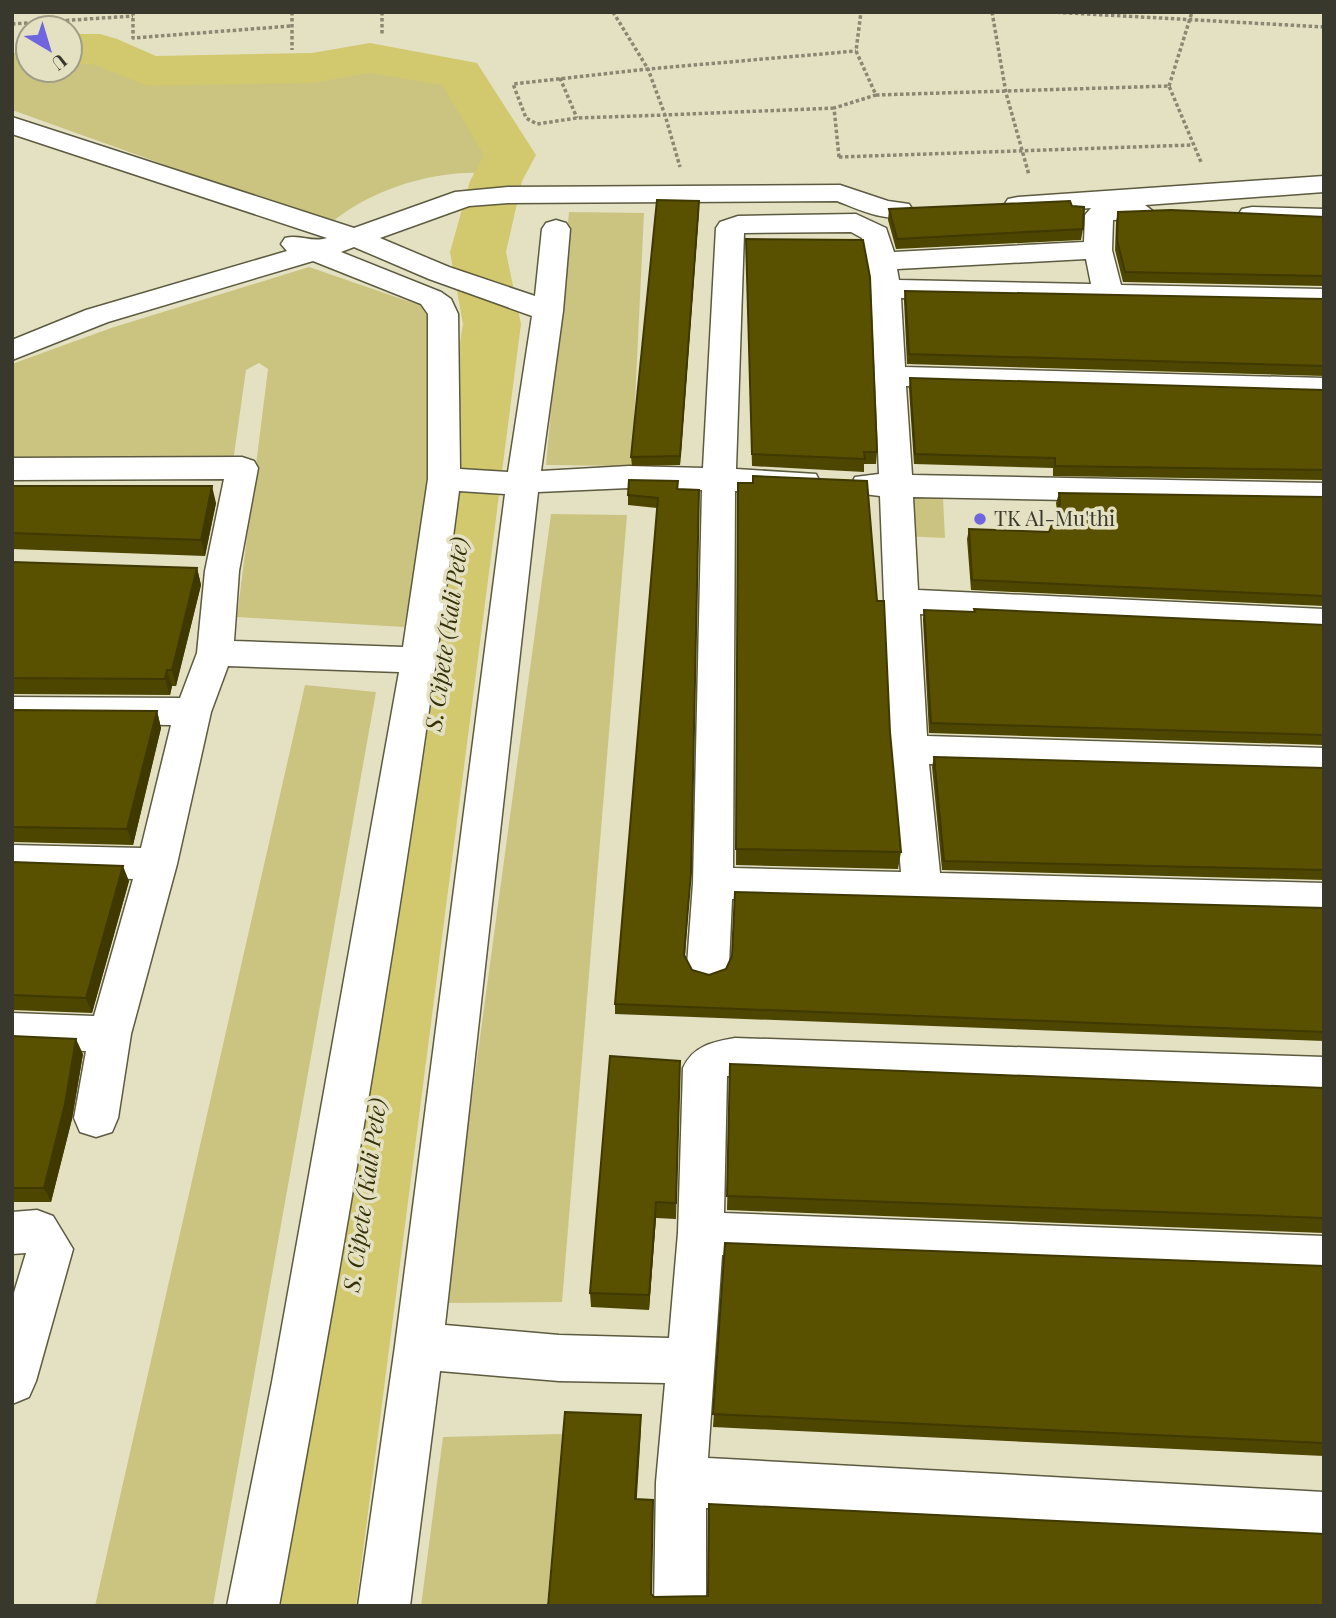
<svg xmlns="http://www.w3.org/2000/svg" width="1336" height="1618" font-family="'Playfair Display',serif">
  <rect width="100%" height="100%" fill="#e4e1c3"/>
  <!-- green -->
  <path fill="#cbc481" d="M12,53H28V70H70V53H90L146,76H316L370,65L452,77L501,156L486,173C434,170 370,189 330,224L12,110Z
    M569,212L644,213L632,466L546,465Z
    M309,267L428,308L437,442L404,627L237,617L268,369L259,363L246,370L233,462L12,465V364L111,328Z
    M902,496L943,498L945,538L902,536Z
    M551,514L627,515L562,1302L444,1303Z
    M305,685L376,692L213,1606H95Z
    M562,1434L547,1606H421L443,1437Z"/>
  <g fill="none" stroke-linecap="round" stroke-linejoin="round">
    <!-- river -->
    <path fill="#d2c86d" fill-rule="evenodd" d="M70,34H100L117,39L156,56L312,53L370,43L477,63L536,155L522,181L506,252L521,324L356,1606H256L463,324L450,252L470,181L484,155L442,85L370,73L312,83L148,86L92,64H70Z"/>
    <defs>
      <path id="minor" d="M12,117L354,228L455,192L508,187L840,185L888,201L909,204L913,210L909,216C884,222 860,210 837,201L508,203L469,206L380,238L449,267L535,296L542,229L546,223L556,220L566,223L570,229L563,311L541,471L629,466L703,468L716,228L720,222L738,216L856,214L886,228L894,252L1084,242L1085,215L1091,208L1018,213L1008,211L1004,205L1008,199L1018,197L1324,176V192L1145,205L1154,212L1150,218L1113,220L1112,250L1121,285L1324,289V307L901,298L905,367L1324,378V398L906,386L912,475L1324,483V505L913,497L918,590L1324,609V633L920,614L927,736L1324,748V776L929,764L940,873L1324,883V915L732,899L729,965L723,977L708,982L693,977L687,965L693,883L702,490L629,488L538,492L445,1325L559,1335L669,1338L678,1233L683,1068C693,1046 712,1042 735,1038L1324,1057V1094L727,1076L724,1213L1324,1236V1278L722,1255L708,1458L1324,1492V1542L706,1508V1606H654L656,1482L665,1383L559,1381L440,1371L410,1606H358L395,1346L505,494L459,491C411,864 347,1236 279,1606H227L272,1382L399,672L228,666L211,712L177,864L131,1034L118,1118L112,1132L96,1137L80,1132L74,1118L86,1051L12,1049V1013L94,1016L133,879L12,875V845L141,848L171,725L12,723V697L180,698L197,653L205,571L224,479L12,480V458L242,457L254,461L258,468L239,571L234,641L403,647L428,479V314L421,304L313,261L108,322L12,360V340L86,310L287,251L281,244L285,238C301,234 311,243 327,238L12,134ZM851,232L862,238L871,289L879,474L855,477L851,485L855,493L880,496L890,749L901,872L733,868L735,491L804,493L816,490L820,482L816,474L736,469L744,233ZM354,247L429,279L532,316L508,472L460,469L458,314L451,299L441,292L341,252ZM1086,259L1091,284L899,280L897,269Z
        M1252,207L1324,209V225L1242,221L1238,215L1242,209Z
        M37,1210L53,1216L73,1249L36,1381L29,1397L12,1404V1299L26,1253L12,1254V1212Z"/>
    </defs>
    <!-- minor casing -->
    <use href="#minor" stroke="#5c5a3f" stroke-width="3"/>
    <!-- path -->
    <path stroke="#8a8873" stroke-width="3.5" stroke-dasharray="3.5 2.5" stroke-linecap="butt" d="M133,12V38L291,26
      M292,12V50
      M382,12V35
      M613,12L648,69L513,84L526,118L537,124L577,118L665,115L680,167
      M992,12L1006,93L1029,175
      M1051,12L1324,27
      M12,24L133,16
      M560,78L577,118
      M1169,86L1192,12
      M876,95L1169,86L1201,162
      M834,108L665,115L648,69L856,51
      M839,157L1192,145
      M839,157L834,108L876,95L856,51L861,12"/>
    <!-- minor -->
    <use href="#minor" fill="#fff" fill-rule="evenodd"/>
  </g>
  <!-- wall -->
  <path fill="#4d4600" d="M889,209L1083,229L1081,240L896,249L888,220Z
    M699,210L680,465L632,466L631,457Z
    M1118,212L1324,217V286L1123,282L1115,250L1116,222Z
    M746,239L877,452L876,464H864V472L752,466Z
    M905,291L1324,299V376L907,364L904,301Z
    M910,378L1324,390V480L1053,476V468L914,464L909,389Z
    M678,481L690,883L685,956L692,970L709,975L1324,908V1041L615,1014V1004L657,508L628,505V495Z
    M738,483L877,601L901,852L898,869L736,865Z
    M12,486L216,503L205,556L12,549Z
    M1059,493L1324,497V606L971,590L967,539L969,529L1049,532L1057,511L1056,503Z
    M12,562L197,568L201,585L176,686H172L170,695L12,694Z
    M974,609L1324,625V745L929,733L923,620L924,610L974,612Z
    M12,710L157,711L161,728L133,845L12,842Z
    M934,757L1324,768V880L942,870L932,767Z
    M12,862L129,881L92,1013L12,1010Z
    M12,1036L83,1054L72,1119L51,1202H12Z
    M680,1061L676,1219L656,1218L649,1310L591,1307L590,1293Z
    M730,1079L1324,1088V1233L727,1210Z
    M725,1243L1324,1266V1456L713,1427Z"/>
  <!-- shaded-wall -->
  <path fill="#3f3900" d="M699,201V210L680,465V456Z
    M212,486L216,503L205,556L201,540Z
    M197,568L201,585L176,686L172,670Z
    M167,670L172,686L170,695L165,679Z
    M157,711L161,728L133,845L127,829Z
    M123,866L129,881L92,1013L86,998Z
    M76,1039L83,1054L72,1119L51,1202L44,1188Z
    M656,1202V1218L649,1310V1295Z
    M641,1415V1429L636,1512L635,1499Z"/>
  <!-- building -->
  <path fill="#5a5100" stroke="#3f3900" stroke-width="2" d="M657,200L699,201L680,456L631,457Z
    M1070,201L1072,206L1084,207L1083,229L897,239L889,209Z
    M1171,210L1324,217V276L1125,272L1117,240L1118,212Z
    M746,239L863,240L870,277L877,452H864L865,459L752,454Z
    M905,291L1324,299V366L909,354Z
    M910,378L1324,390V470L1055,466V458L915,454Z
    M753,476L867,481L877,601H884L890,732L901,852L736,849L738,483H753Z
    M629,480L678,481L677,489L699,490L691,873L684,955L692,970L709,975L726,969L732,956L735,892L1324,908V1032L615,1004L658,498L628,495Z
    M12,486H212L201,540L12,533Z
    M1059,493L1324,497V596L972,580L969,529L1049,532L1060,504Z
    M12,562L197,568L172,670H167L165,679L12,678Z
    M974,609L1324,625V735L931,723L924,610L975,612Z
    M12,710L157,711L127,829L12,827Z
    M934,757L1324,768V870L944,861Z
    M12,862L123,866L86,998L12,995Z
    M12,1036L76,1039L65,1104L44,1188H12Z
    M610,1056L680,1061L676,1203L656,1202L649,1295L590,1293Z
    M730,1064L1324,1088V1218L727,1196Z
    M725,1243L1324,1266V1443L713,1414Z
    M565,1412L641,1415L635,1499L653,1500L651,1594L654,1597L708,1596L709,1504L1324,1534V1606H548Z"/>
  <!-- markers -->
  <circle fill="#6f65df" stroke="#e4e1c3" stroke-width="2.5" cx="980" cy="519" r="7"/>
  <g text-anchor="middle" stroke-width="7" stroke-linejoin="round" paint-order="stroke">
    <!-- poi labels -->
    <g font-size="21" fill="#39382c" stroke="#e4e1c3" text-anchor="start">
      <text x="994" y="526">TK Al-Mu'thi</text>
    </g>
    <!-- water labels -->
    <g font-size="23" font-style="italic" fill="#343007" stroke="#e4e1c3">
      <text transform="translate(447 634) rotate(-82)" y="8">S. Cipete (Kali Pete)</text>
      <text transform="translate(365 1195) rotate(-82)" y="8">S. Cipete (Kali Pete)</text>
    </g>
  </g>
  <!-- border -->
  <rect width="1336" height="1618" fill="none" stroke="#39382c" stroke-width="28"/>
  <!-- north arrow -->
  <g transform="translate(49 49) rotate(142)"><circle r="33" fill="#e4e1c3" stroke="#a09d87" stroke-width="2"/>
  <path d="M0-5L12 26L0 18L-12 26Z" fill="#6f65df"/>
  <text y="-10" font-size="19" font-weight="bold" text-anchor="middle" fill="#39382c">U</text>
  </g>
</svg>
